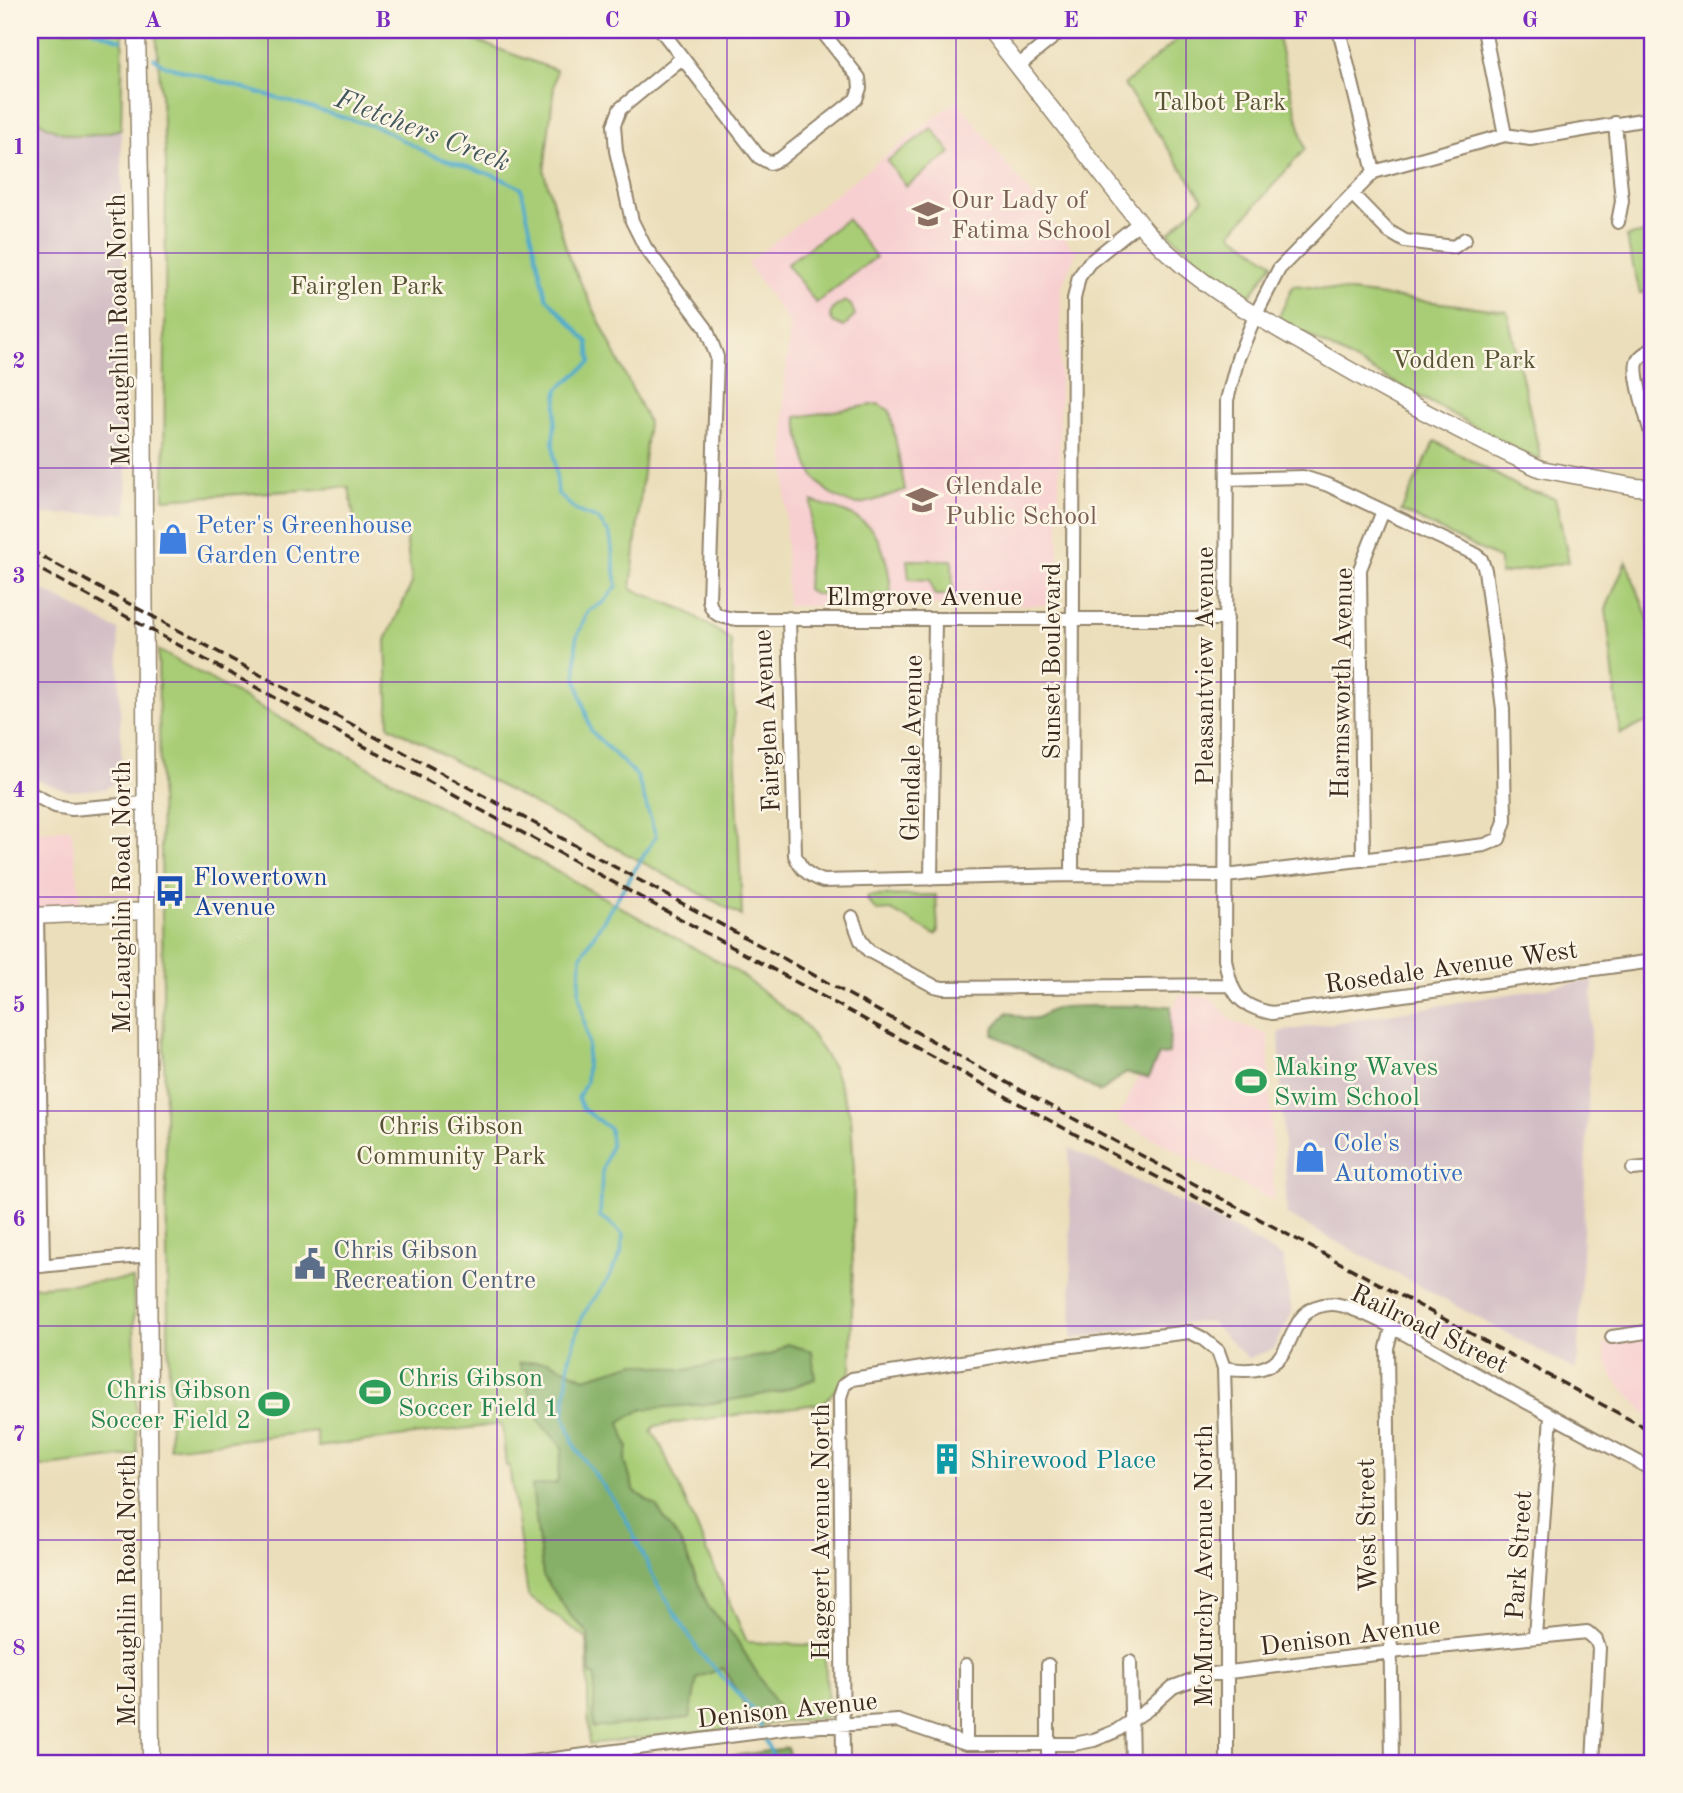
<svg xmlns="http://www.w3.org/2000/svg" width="1683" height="1793" font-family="'Old Standard TT',serif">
  <rect width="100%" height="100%" fill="#fcf5e5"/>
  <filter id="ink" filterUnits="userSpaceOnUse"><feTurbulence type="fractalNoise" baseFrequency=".0143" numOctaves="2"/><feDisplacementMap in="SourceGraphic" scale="14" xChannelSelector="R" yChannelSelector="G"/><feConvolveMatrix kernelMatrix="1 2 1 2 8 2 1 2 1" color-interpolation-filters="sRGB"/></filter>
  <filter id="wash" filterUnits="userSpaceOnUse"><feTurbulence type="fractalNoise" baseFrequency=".00686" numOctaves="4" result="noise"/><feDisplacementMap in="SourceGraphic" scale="28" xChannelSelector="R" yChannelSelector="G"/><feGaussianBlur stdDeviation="1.57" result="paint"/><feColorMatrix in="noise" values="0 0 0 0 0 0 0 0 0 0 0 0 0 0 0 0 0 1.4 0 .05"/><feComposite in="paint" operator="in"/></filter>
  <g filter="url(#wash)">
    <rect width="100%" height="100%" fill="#ebdeba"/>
    <!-- built -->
    <path fill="#f7cfd0" d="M957,100L1076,253L1061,288L1058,605L787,606L784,389L790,325L747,263Z
      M71,828L81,904L30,910V833Z
      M1180,995L1210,997L1231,1020L1268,1035L1274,1201L1117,1120Z
      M1653,1339V1421L1613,1378L1602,1345Z"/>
    <!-- industrial -->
    <path fill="#d2bdc5" d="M30,116L69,136L81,138L121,129L127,513L30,515Z
      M30,583L118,630L122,780L104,789L69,791L30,778Z
      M1593,980L1578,1358L1575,1370L1287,1215L1279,1032Z
      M1069,1148L1239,1231L1283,1258L1292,1313L1273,1349L1248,1359L1211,1322L1154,1325L1072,1339Z"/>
    <!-- green -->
    <path fill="#a8cd76" stroke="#727c4a" stroke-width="2" d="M30,30H123L121,129C79,140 67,140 30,116Z
      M156,30H446L556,70L544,172L569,258L648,422L631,589L685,610L731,640L742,916L389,726L386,640L412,583L405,531L356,530L349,487L164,499L166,163Z
      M1188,30H1276L1305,149L1231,233L1273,263L1247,300L1213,275L1169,233L1203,199L1124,85Z
      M932,128L951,153L906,186L887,161Z
      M847,219L876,257L816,303L787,264Z
      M1653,231V291L1640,293L1626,237Z
      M1293,285L1507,311L1541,460L1525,454L1278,319Z
      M845,301L851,305L855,315L844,327L833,322L830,315L834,308Z
      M878,404L890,411L905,490C891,494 870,504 857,504C851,504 841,500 836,497C806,480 803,449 796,417Z
      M1435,441L1523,489L1555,498L1569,562L1500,574V559L1401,511Z
      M812,501C830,507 854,513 868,526C885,542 890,574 891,595L814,594L807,589Z
      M907,560H952L953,592L950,595H935L933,592L930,580L909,579Z
      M1626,561L1653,631V719L1620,734L1606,609Z
      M158,650L739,973L805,1025L833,1067L851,1117L854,1171L851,1371L824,1403L655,1426L651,1432L659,1441L747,1642L824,1646L829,1717L589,1744L587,1639L528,1596L509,1466H506L502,1424L318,1447L316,1431L170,1448Z
      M936,895L938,932L935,935L891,910L877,911L867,900L868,896Z
      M133,1279L137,1455L30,1468V1287Z"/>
    <!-- forest -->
    <path fill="#86b067" stroke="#606d42" stroke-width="2" d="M1171,1006L1169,1054L1159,1055L1148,1078L1126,1073L1100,1092L993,1034L995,1026L1008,1012C1045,1029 1039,1008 1065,1007C1100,1005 1136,1006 1171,1006Z
      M787,1344L812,1351L815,1379L778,1392L707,1404L643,1409L620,1422L628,1448L625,1461L634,1491L656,1506L681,1543L709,1608L735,1637L781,1713L754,1721L723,1668L697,1678L690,1718L593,1728L595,1676L590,1674L588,1633L571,1616L543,1576L532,1486L557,1483L562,1447L539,1421L519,1363L548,1361L585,1378L635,1363L684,1370L773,1354Z
      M788,1748L789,1763H705V1760Z"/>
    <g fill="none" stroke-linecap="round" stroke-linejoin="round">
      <!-- stream -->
      <path stroke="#4eaacc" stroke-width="3.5" d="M92,30L121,40
        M154,58L164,65L380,128L431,155L499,177L521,188L546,297L588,342L591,362L558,389L553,443L558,494L577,511L598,519L610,535L617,586L604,602L588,611L576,639V678L591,731L637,776L656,836L581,956L579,992L588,1043L586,1082L578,1098L583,1109L610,1129L611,1144L602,1172L600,1217L608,1221L623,1235L621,1254L607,1281L582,1316L569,1360L564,1415L575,1447L624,1515L657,1584L700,1653L755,1712L761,1729
        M764,1736L775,1763"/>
    </g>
  </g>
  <g filter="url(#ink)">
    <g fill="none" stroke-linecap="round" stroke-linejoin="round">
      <defs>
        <path id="street" d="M661,30L759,157L770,163L780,159L856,99L860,88L859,78L821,30
          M1339,30L1374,172
          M1484,30L1505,135
          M682,58L620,109L614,125L616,151L632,221L645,247L706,328L717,357L709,600C712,616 721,617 736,619H1227
          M1018,66L1062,30
          M1653,118L1530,139L1505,135L1374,172L1279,269L1255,316L1238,358L1227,400L1225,959C1231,993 1237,1006 1272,1013L1653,961
          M1615,123L1622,201L1618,222
          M1353,195L1388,231L1405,241L1454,247L1465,239
          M1653,349C1647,352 1639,356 1637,363C1633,376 1649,425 1653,440
          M789,618L795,855C801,870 808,875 823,881L1072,875L1226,876L1485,845L1499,839L1505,821L1503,709L1485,570L1481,559L1473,553L1328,485L1303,477L1227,479
          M30,793L55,806L72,809L144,803
          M1363,860L1360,569L1383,511
          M1072,875L1074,299L1079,277L1089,263L1140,222
          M931,879L935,619
          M37,916L43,1266
          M852,917L861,941L869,951L934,986L943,988L1230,985
          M1633,1169L1653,1167
          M30,1267L149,1255
          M1392,1328L1387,1348L1392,1763
          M1612,1337L1653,1331
          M1224,1368C1312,1384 1272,1307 1331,1304C1358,1303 1437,1353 1465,1368C1527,1403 1590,1436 1653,1470
          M1535,1636L1551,1416
          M1130,1662L1132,1763
          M1048,1665V1763
          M966,1744V1665
          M524,1763L791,1728L898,1721L966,1744H1074L1094,1740L1116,1731L1147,1710L1173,1687L1205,1675L1400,1651L1587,1632L1596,1640L1599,1648L1593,1763
          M843,1763L840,1397L844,1385L852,1379L1038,1350L1190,1332L1202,1338L1218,1351L1224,1368L1227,1474V1763"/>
        <path id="secondary" d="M137,30L143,337L151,1763
          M990,30L1146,231C1194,283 1254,315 1315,350C1388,393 1463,434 1541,469L1636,487L1653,488
          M30,916L145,911"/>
      </defs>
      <!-- street casing -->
      <use href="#street" stroke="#93846c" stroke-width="16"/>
      <!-- secondary casing -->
      <use href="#secondary" stroke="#93846c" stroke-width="19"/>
      <!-- street -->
      <use href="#street" stroke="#fff" stroke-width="12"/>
      <!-- secondary -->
      <use href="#secondary" stroke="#fff" stroke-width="16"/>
      <!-- rail -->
      <path stroke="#3b2a1e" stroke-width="3.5" stroke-dasharray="10 5" stroke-linecap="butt" d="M30,550L783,958L1028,1094L1653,1432
        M30,564L1082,1138L1234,1217"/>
    </g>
  </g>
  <!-- grid -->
  <path fill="none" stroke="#7b2cbf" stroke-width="2" stroke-opacity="0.55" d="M268,30V1763M497,30V1763M727,30V1763M956,30V1763M1186,30V1763M1415,30V1763M30,253H1653M30,468H1653M30,682H1653M30,897H1653M30,1111H1653M30,1326H1653M30,1540H1653"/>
  <!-- icons -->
  <defs>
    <symbol id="school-bare" viewBox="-9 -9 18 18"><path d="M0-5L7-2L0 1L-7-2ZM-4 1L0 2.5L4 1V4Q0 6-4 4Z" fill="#8d6e63" stroke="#fcf5e5" stroke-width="2.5" paint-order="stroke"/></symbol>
    <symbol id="shop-bare" viewBox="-9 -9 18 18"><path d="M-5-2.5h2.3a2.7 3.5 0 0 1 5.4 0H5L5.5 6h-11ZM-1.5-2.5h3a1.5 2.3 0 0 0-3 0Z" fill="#3f7fe0" stroke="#fcf5e5" stroke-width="2.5" paint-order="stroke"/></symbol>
    <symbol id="bus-bare" viewBox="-9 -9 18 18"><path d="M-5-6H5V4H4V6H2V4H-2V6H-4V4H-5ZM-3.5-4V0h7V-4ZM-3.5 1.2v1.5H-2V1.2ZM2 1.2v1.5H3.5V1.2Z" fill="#1a4fb4" stroke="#fcf5e5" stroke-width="2.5" paint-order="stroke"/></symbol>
    <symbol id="stadium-bare" viewBox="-9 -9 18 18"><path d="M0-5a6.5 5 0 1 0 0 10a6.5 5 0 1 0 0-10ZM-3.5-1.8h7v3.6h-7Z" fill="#2e9e5b" stroke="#fcf5e5" stroke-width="2.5" paint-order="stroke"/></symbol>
    <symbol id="civic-bare" viewBox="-9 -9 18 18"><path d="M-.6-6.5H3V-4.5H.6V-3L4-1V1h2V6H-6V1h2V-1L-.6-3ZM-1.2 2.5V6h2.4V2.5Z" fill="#5c6f8a" stroke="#fcf5e5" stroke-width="2.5" paint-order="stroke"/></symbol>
    <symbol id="building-bare" viewBox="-9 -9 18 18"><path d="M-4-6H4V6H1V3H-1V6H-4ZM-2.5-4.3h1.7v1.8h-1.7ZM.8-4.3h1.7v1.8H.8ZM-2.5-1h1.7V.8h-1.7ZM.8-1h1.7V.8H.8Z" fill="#0f9aa8" stroke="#fcf5e5" stroke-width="2.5" paint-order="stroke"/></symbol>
  </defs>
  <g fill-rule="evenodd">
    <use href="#school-bare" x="906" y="192" width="44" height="44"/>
    <use href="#school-bare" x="900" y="478" width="44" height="44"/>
    <use href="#shop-bare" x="151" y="517" width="44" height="44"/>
    <use href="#bus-bare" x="148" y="869" width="44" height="44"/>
    <use href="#stadium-bare" x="1229" y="1059" width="44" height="44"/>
    <use href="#shop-bare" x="1288" y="1135" width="44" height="44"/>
    <use href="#civic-bare" x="288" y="1242" width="44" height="44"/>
    <use href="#stadium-bare" x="353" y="1370" width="44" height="44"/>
    <use href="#stadium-bare" x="252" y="1382" width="44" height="44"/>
    <use href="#building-bare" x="925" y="1437" width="44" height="44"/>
  </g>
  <g text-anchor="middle" stroke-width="5" stroke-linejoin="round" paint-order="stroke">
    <!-- park labels -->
    <g font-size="26" fill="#565334" stroke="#fcf5e5">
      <text x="1220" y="110">Talbot Park</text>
      <text x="367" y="294">Fairglen Park</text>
      <text x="1464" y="368">Vodden Park</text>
      <text x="451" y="1134">Chris Gibson<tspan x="451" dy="30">Community Park</tspan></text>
    </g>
    <!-- education labels -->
    <g font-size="26" fill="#785e54" stroke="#fcf5e5" text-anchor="start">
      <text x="951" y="208">Our Lady of<tspan x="951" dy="30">Fatima School</tspan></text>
      <text x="945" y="494">Glendale<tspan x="945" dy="30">Public School</tspan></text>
    </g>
    <!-- street labels -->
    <g font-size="26" fill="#3b2a1e" stroke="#fcf5e5">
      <text transform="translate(118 330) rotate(-91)" y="9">McLaughlin Road North</text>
      <text x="924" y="605">Elmgrove Avenue</text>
      <text transform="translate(1051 661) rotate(-90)" y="9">Sunset Boulevard</text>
      <text transform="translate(1204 666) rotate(-90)" y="9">Pleasantview Avenue</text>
      <text transform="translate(1341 683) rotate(-89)" y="9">Harmsworth Avenue</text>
      <text transform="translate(766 721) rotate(-93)" y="9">Fairglen Avenue</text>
      <text transform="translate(911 748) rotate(-89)" y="9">Glendale Avenue</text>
      <text transform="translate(121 897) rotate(-90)" y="9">McLaughlin Road North</text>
      <text transform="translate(1451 966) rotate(-8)" y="9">Rosedale Avenue West</text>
      <text transform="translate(1430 1328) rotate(26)" y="9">Railroad Street</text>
      <text transform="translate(1366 1525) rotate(-91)" y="9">West Street</text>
      <text transform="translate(820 1532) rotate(-90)" y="9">Haggert Avenue North</text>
      <text transform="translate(1518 1555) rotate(-86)" y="9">Park Street</text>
      <text transform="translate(1203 1566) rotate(-90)" y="9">McMurchy Avenue North</text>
      <text transform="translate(126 1590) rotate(-90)" y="9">McLaughlin Road North</text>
      <text transform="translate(1350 1635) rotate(-7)" y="9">Denison Avenue</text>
      <text transform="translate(787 1709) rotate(-6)" y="9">Denison Avenue</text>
    </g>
    <!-- shop labels -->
    <g font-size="26" fill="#366cbe" stroke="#fcf5e5" text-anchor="start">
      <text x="196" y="533">Peter's Greenhouse<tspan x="196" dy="30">Garden Centre</tspan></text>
      <text x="1333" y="1151">Cole's<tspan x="1333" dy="30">Automotive</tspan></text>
    </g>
    <!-- transit labels -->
    <g font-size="26" fill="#164399" stroke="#fcf5e5" text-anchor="start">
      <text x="193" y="885">Flowertown<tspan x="193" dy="30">Avenue</tspan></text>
    </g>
    <!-- leisure labels -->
    <g font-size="26" fill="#27864d" stroke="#fcf5e5" text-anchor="start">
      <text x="1274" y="1075">Making Waves<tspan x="1274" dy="30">Swim School</tspan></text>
      <text x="398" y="1386">Chris Gibson<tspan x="398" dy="30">Soccer Field 1</tspan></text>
      <text x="251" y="1398" text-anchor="end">Chris Gibson<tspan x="251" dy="30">Soccer Field 2</tspan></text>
    </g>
    <!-- service labels -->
    <g font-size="26" fill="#4e5e75" stroke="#fcf5e5" text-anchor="start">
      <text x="333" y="1258">Chris Gibson<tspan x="333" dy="30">Recreation Centre</tspan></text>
    </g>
    <!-- culture labels -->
    <g font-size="26" fill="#0d838f" stroke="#fcf5e5" text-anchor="start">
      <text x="970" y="1468">Shirewood Place</text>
    </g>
    <!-- water labels -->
    <g font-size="28" font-style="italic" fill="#42575b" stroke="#fcf5e5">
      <text transform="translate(423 129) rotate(21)" y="10">Fletchers Creek</text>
    </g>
  </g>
  <!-- margin -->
  <rect width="1683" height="1793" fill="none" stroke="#fcf5e5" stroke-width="77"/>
  <rect x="38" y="38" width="1606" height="1717" fill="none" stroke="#7b2cbf" stroke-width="2.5"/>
  <g font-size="23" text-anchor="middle" font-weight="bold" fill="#7b2cbf">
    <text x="153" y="27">A</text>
    <text x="383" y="27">B</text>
    <text x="612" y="27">C</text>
    <text x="842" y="27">D</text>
    <text x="1071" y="27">E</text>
    <text x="1300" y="27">F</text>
    <text x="1530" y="27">G</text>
    <text x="19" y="154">1</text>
    <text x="19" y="368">2</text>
    <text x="19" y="583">3</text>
    <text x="19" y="797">4</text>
    <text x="19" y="1012">5</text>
    <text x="19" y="1226">6</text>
    <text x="19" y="1441">7</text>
    <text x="19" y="1655">8</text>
  </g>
</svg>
